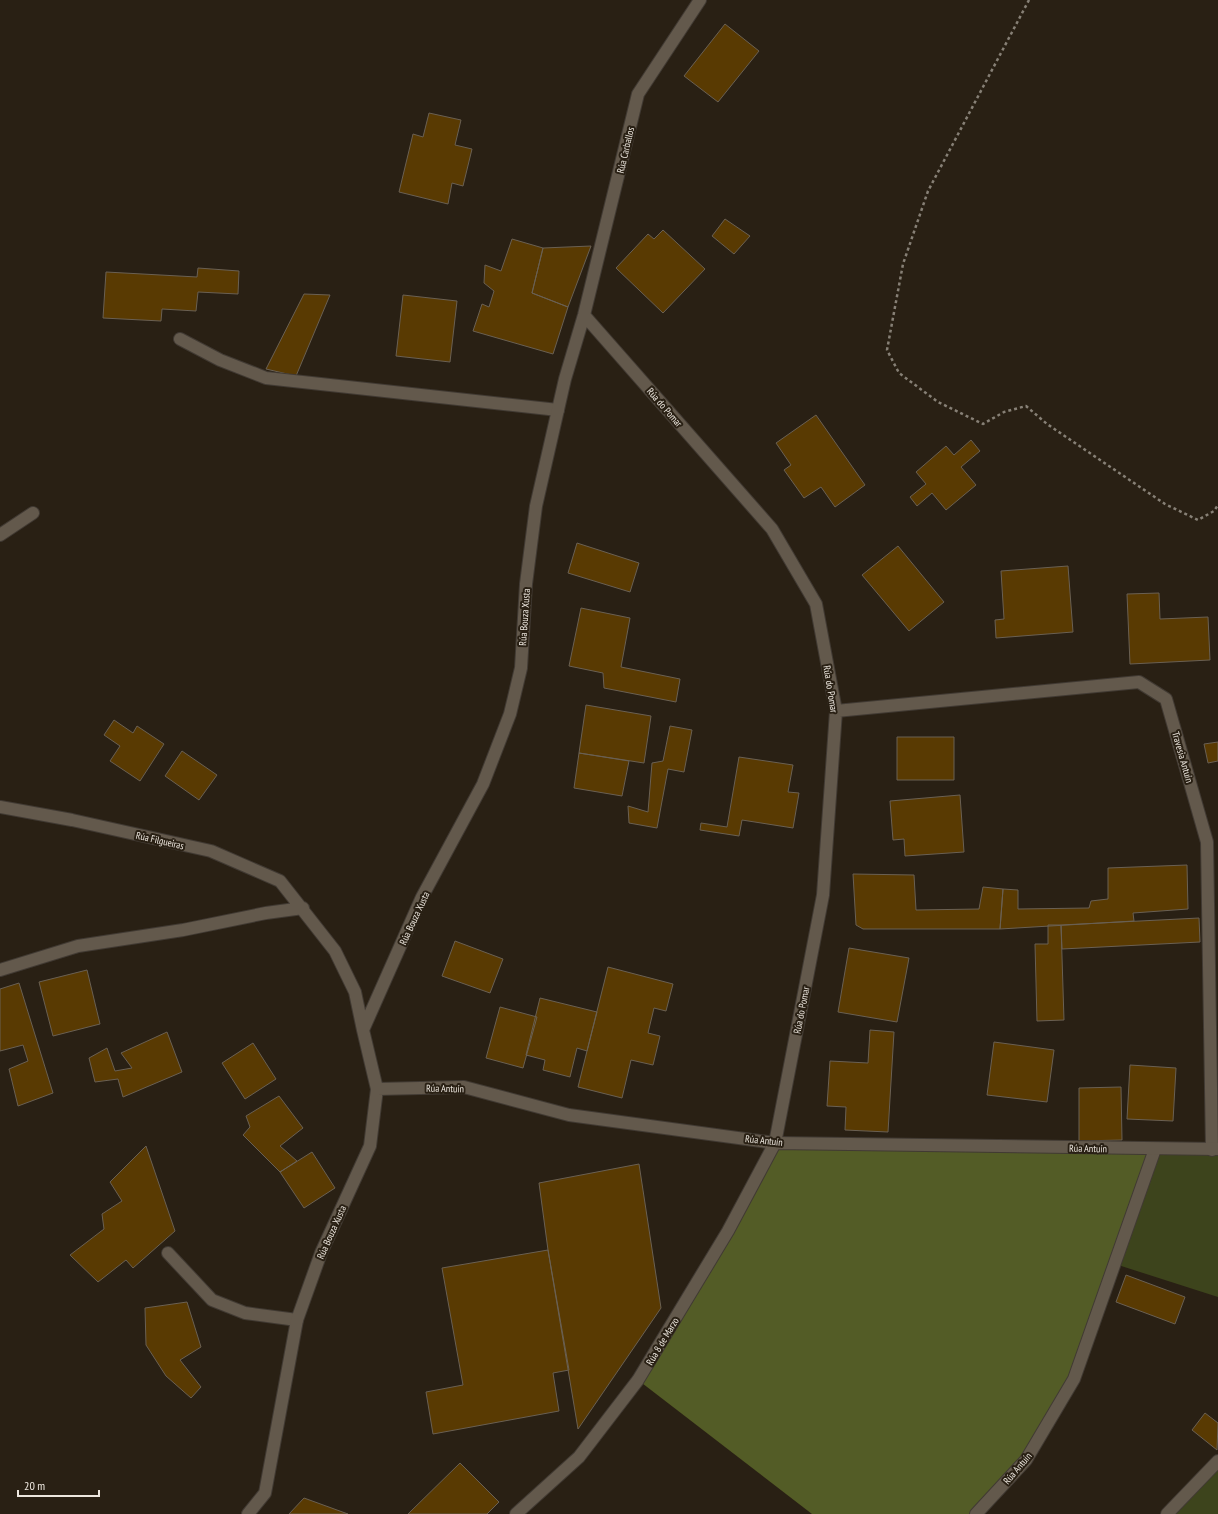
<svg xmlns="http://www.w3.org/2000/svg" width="1218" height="1514" font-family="'PT Sans Narrow',sans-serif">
  <rect width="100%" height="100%" fill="#292014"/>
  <!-- green -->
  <path fill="#3d441c" d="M1218,1147V1297L1115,1264L1155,1149Z
    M1218,1460V1514H1164Z"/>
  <!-- forest -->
  <path fill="#535c26" d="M775,1143L1155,1149L1074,1379L1026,1460L976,1514H812L638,1380Z"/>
  <!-- building -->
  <path fill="#593a02" stroke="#6a6053" d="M725,24L759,51L718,102L684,76Z
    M429,113L461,120L455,145L472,149L463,186L452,183L448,204L399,192L413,134L423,137Z
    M725,219L750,236L734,254L712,236Z
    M663,230L705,269L663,313L616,268L648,234L654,239Z
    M512,239L543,248L532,293L568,307L553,354L473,331L482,304L489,307L494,291L484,283L485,265L501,271Z
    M591,246L568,307L532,293L543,248Z
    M198,268L239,271L238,294L198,292L196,311L162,309L161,321L103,318L106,272L197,277Z
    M304,294L330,295L296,376L266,369Z
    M403,295L457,301L450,362L396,356Z
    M816,415L865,485L835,507L821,487L804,498L784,470L791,465L776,443Z
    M971,440L980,451L961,467L976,485L946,510L932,493L917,506L910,497L926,484L916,472L946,446L954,455Z
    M577,543L639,563L630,592L568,573Z
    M898,546L944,602L909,631L862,575Z
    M1068,566L1073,632L996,638L995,620L1004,619L1001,571Z
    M1159,593L1160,619L1208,617L1210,660L1130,664L1127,594Z
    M581,608L630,618L621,667L680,679L676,702L604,688L603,673L569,666Z
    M586,705L651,716L644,763L579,753Z
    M114,720L133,733L137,726L164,744L140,781L110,761L120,746L104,735Z
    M670,726L692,730L684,772L668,769L657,828L629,823L628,806L648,812L652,763L663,761Z
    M897,737H954V780H897Z
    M1218,742V761L1208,763L1204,744Z
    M182,751L217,775L199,800L165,776Z
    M579,753L629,761L622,796L574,788Z
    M739,757L793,765L788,792L799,793L793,828L742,820L739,836L700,830L701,823L727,827Z
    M960,795L964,852L905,856L904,839L893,840L890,801Z
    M1187,865L1188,909L1133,913L1134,921L1000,929L1003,889L1018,890V909L1089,908L1091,901L1108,899V868Z
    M853,874L914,875L916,910L979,909L983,887L1003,889L1000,929H863L856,925Z
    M1199,918L1200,942L1062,949L1061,925Z
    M1048,925H1061L1064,1020L1037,1021L1035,944H1048Z
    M455,941L503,959L490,993L442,976Z
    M849,948L909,958L897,1022L838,1012Z
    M608,967L673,984L666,1011L654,1008L648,1033L660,1036L653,1065L631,1060L622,1098L578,1087Z
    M87,970L100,1024L53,1036L39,982Z
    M19,983L53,1093L18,1106L9,1069L28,1061L23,1045L0,1051V989Z
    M540,998L597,1012L587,1051L577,1048L570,1077L543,1070L545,1060L526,1055Z
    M500,1007L537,1017L523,1068L486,1058Z
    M870,1030L894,1032L888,1132L845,1130L846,1107L827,1106L830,1061L868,1063Z
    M167,1032L182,1072L123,1097L118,1079L95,1082L89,1058L107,1048L115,1071L132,1068L121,1053Z
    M994,1042L1054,1050L1047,1102L987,1095Z
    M253,1043L276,1079L245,1099L222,1063Z
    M1130,1065L1176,1068L1173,1121L1127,1119Z
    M1121,1087L1122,1140L1079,1141V1088Z
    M279,1096L303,1128L280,1146L297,1161L280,1172L243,1135L250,1127L246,1116Z
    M146,1146L175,1231L133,1268L126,1260L98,1282L70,1255L104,1229L102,1214L122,1201L110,1182Z
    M312,1152L335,1188L304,1208L280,1172Z
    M639,1164L661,1308L578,1429L548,1250L539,1183Z
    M548,1250L569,1370L553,1373L559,1411L433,1434L426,1392L463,1385L442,1268Z
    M1126,1275L1185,1297L1175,1324L1116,1302Z
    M187,1302L201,1347L180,1360L201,1387L191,1398L166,1376L146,1345L145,1308Z
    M1205,1413L1218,1423L1217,1450L1192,1430Z
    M460,1463L499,1502L487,1514H408Z
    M304,1498L348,1514H289Z"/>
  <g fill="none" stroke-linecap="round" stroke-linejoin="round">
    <defs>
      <path id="service" d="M180,339L220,360L266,378L558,410
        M168,1253L212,1300L245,1313L297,1320"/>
      <path id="minor" d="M0,535L33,513
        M836,711L1139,682L1166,699L1207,842L1212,1150
        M0,807L72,820L211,851L280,881L335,951L355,992L363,1030
        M0,970L78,946L183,930L266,913L303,908
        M377,1089L464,1087L569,1115L775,1143L823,895L836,711L816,604L772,529L584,315
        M248,1514L265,1493L297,1320L321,1253L370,1146L377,1089L363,1030L422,897L483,784L510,714L521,668L526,584L536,506L565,379L584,315L638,94L700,0
        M976,1514L1026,1460L1074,1379L1155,1149
        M1167,1514L1218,1461"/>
      <path id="tertiary" d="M516,1514L579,1457L638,1380L728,1231L775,1143L1218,1149"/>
    </defs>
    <!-- service casing -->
    <use href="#service" stroke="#413a33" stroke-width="14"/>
    <!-- minor casing -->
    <use href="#minor" stroke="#413a33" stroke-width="14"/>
    <!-- tertiary casing -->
    <use href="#tertiary" stroke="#413a33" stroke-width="14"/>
    <!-- path -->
    <path stroke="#878076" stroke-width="2.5" stroke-dasharray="3 3" stroke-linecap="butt" d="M1029,0L928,191L903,264L887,350L899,373L938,402L983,424L1004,412L1026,406L1047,424L1165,504L1198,520L1214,511L1218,505"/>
    <!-- service -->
    <use href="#service" stroke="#63594c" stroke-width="12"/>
    <!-- minor -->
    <use href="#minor" stroke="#63594c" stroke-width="12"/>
    <!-- tertiary -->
    <use href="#tertiary" stroke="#63594c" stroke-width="12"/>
  </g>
  <g text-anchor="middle" stroke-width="4" stroke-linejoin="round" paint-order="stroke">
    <!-- street labels -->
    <g font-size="10" fill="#ede7df" stroke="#292014">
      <text transform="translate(625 150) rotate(-77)" y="4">Rúa Carballos</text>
      <text transform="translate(665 407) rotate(49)" y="4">Rúa do Pomar</text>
      <text transform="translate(524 617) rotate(-86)" y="4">Rúa Bouza Xusta</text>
      <text transform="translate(831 689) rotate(81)" y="4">Rúa do Pomar</text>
      <text transform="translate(1183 757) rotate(74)" y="4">Travesia Antuin</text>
      <text transform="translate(160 840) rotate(13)" y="4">Rúa Filgueiras</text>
      <text transform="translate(414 918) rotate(-65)" y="4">Rúa Bouza Xusta</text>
      <text transform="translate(801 1010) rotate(-79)" y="4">Rúa do Pomar</text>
      <text transform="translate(445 1088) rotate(1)" y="4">Rúa Antuín</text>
      <text transform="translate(764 1140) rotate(6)" y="4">Rúa Antuín</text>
      <text transform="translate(1088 1148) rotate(1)" y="4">Rúa Antuín</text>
      <text transform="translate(331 1232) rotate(-66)" y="4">Rúa Bouza Xusta</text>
      <text transform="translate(662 1341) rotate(-59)" y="4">Rúa 8 de Marzo</text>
      <text transform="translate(1017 1468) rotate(-50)" y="4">Rúa Antuín</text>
    </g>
  </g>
  <!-- scale -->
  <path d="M18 1490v6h81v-6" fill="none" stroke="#ede7df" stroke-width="2"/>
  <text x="24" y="1490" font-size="12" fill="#ede7df" stroke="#292014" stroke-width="3" paint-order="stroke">20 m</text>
</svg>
